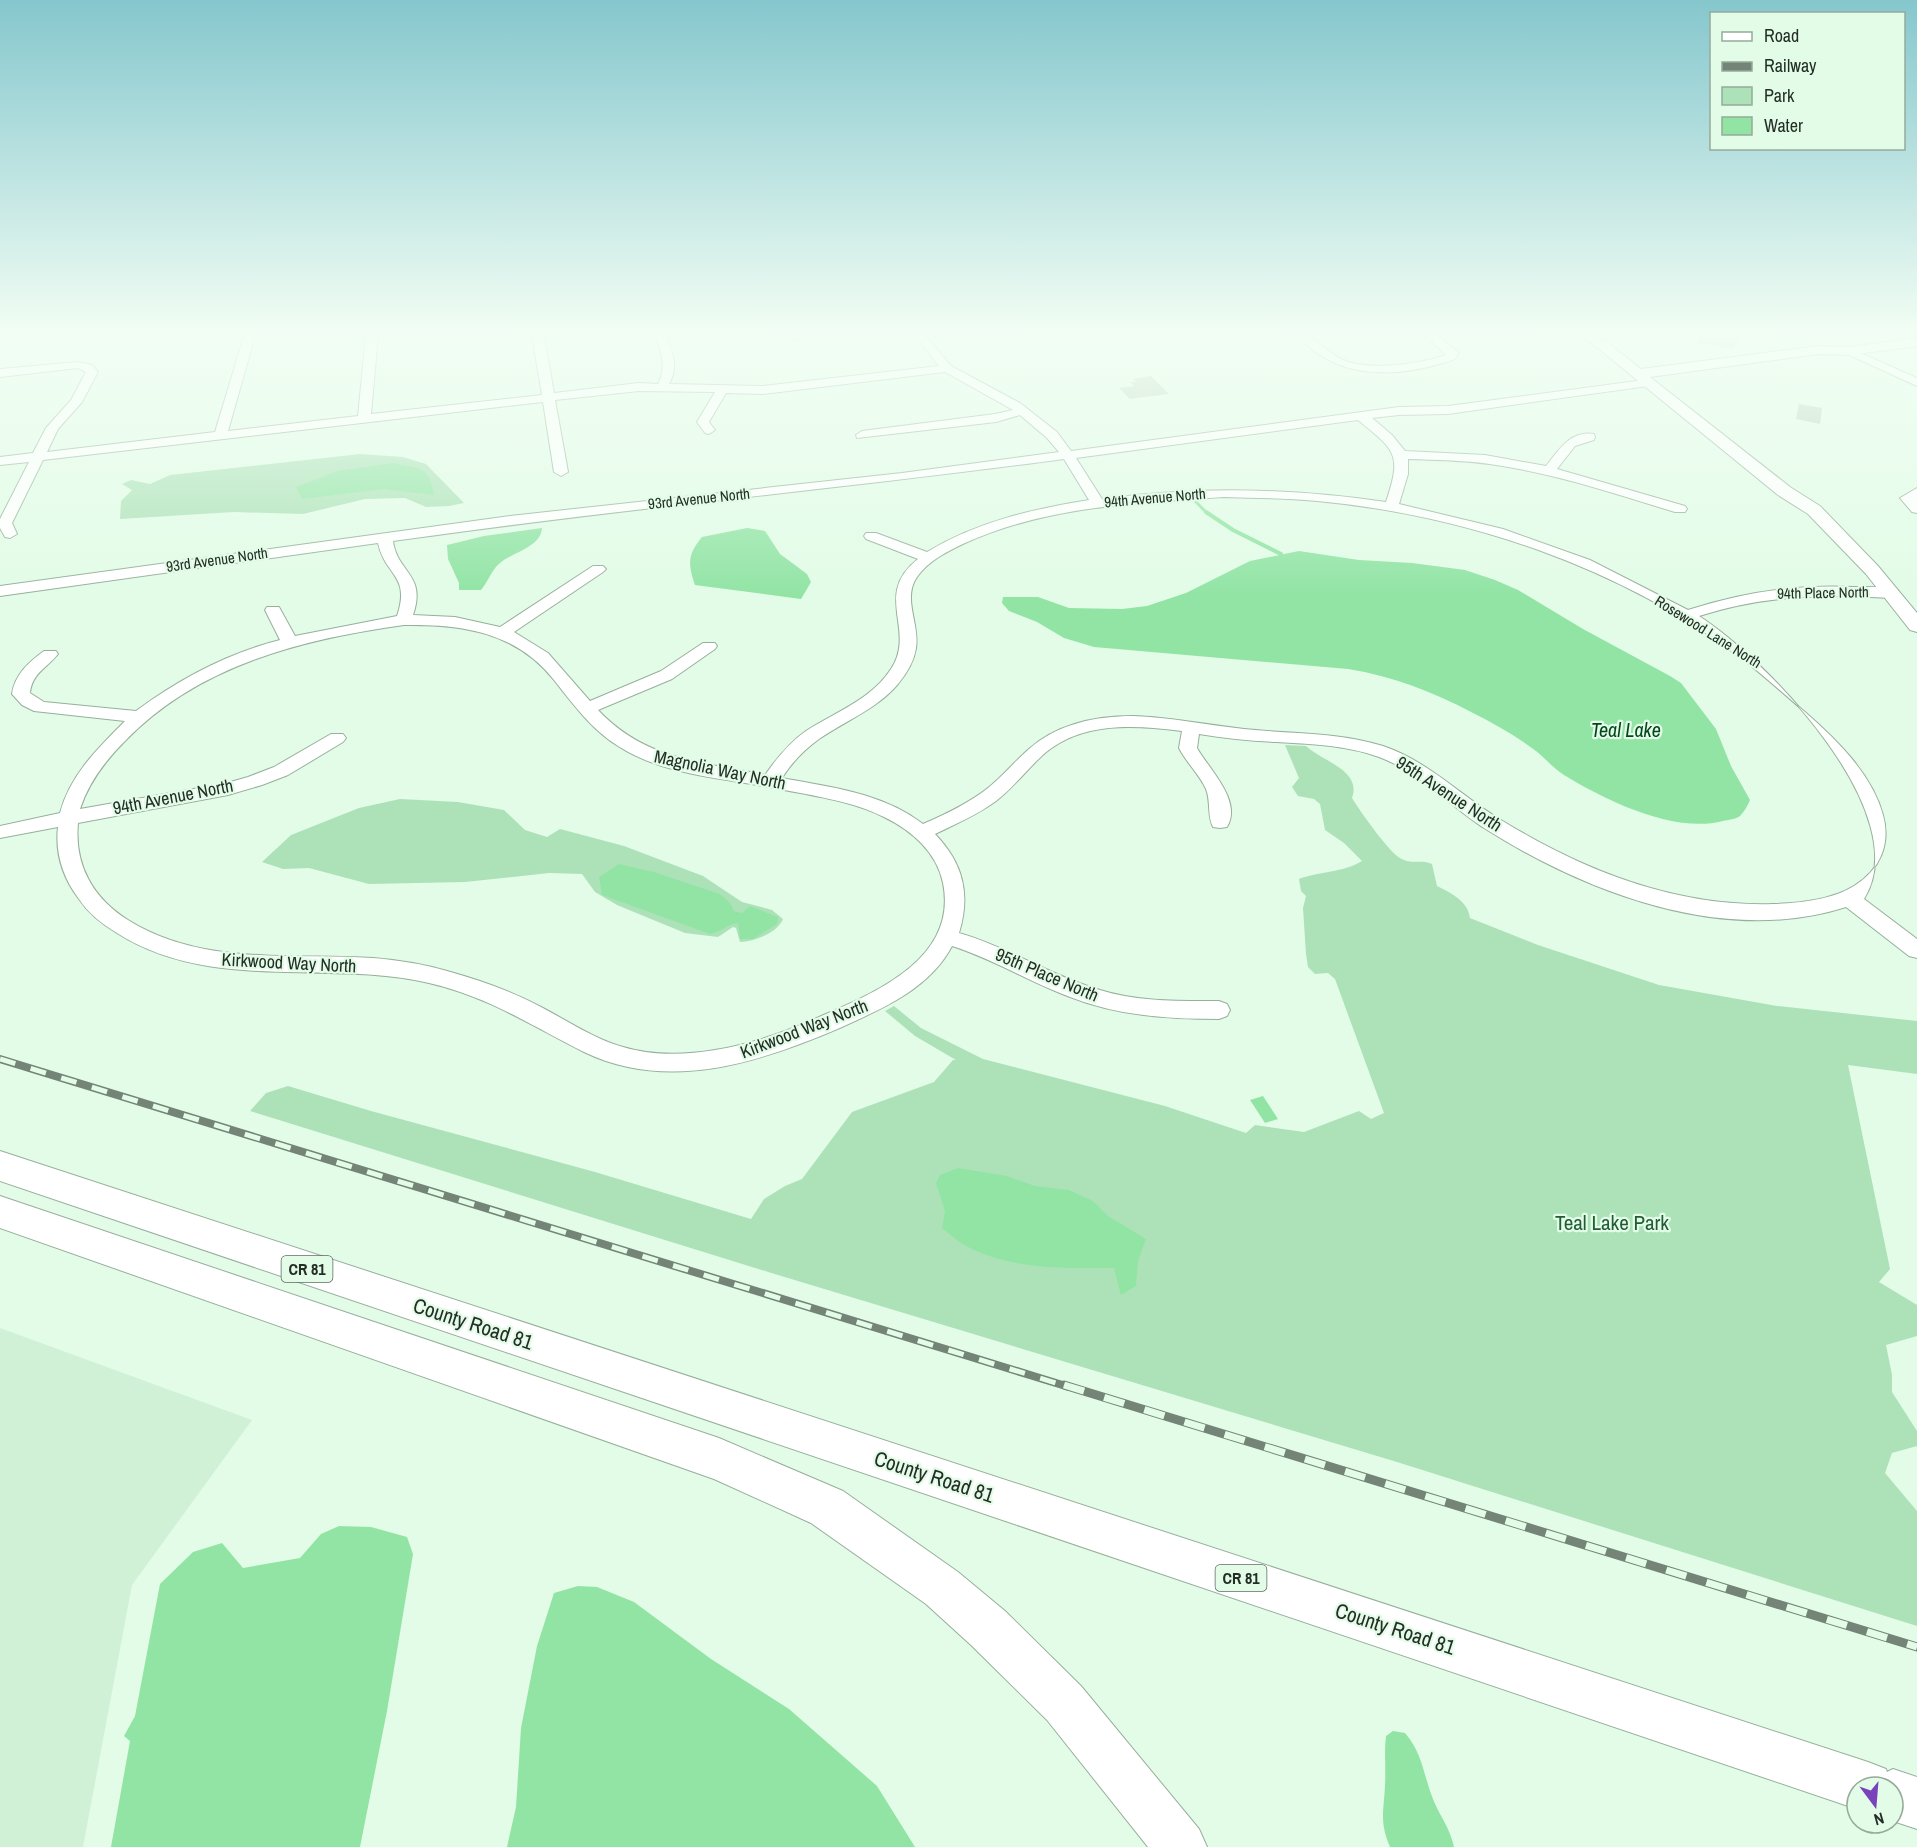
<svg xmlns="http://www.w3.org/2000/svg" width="1917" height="1847" font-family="'Archivo Narrow',sans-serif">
  <rect width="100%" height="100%" fill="#e2fce7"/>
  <!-- built -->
  <path fill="#d1f1d7" d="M0,1328L252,1420L132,1585L83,1847H0Z"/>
  <!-- green -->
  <path fill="#ade2b8" d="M360,454L403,457L426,464L464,503L449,506L426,507L405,498L365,499L303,514L234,512L120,519L121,501L132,490L122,484L131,480L150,484L170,475Z
    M1285,745L1306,746C1323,762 1362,770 1352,798C1360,811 1388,851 1400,858C1411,865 1421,859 1432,864L1437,886C1451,893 1468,901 1470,918L1538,945L1659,985L1777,1006L1917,1021V1074L1848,1065L1890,1269L1879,1282L1917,1305V1336L1886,1345L1892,1375V1392L1917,1431V1446L1892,1453L1885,1473L1917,1511V1626L1397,1462L778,1275L250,1111L266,1093L288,1086L371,1111L595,1172L751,1219L764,1199L785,1186L802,1179L852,1112L934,1082L953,1060H956L915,1036L885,1011L894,1006L921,1028L983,1059L1165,1106L1246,1133L1255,1125L1304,1132L1359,1111L1371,1119L1384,1113L1335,979L1328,973L1315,974L1308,967L1306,954L1303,908L1306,896L1301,891L1299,879C1320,871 1342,873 1362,861L1344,843L1325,830L1320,804L1314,799L1298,796L1292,787L1299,778Z
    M400,799L458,802L504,810L525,830L547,837L560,829L624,846L703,876L742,902L772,910L783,919C777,933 756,941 740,942L736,928L733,927L718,937L685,933L617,905L595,892L582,874L549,873L465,882L369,884L309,868L283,869L262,862L291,835L359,808Z"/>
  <!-- water -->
  <path fill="#92e4a5" d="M392,463C421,469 428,463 434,495L384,489L302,499L296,487L338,471Z
    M542,528C541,547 513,552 500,563C492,569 488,582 481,590H459V583L448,559L447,545L484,536Z
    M747,528L765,531L780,554L807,574L811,582L801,599L695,585C688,564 687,555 702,537Z
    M1299,551L1359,560L1412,563L1465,570L1495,580L1518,590L1583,629L1670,676L1681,683L1716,729L1731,766L1750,800C1748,805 1744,812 1740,816C1736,819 1728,820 1723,821C1674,834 1605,800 1564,775C1553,768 1545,758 1536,751C1516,736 1495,724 1473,713C1433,692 1393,676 1348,669L1094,647L1064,638L1037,622L1009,611L1002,603L1003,597H1038L1069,608L1122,609L1147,606L1186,593L1250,561Z
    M619,864L654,872L720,894L730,903L734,911L742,913L750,906L778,917L777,924L753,939H740L738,923C727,924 723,931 710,934L602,895L599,877Z
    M1263,1096L1278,1119L1265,1123L1250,1100Z
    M958,1168L1007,1176L1035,1186L1069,1190L1093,1201L1108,1216L1146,1239L1138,1261L1136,1286L1121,1295L1114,1268C1064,1268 1013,1270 968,1247C959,1243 950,1234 942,1228L945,1211L936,1183L940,1175Z
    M339,1526L371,1527L407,1537L413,1554L387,1711L360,1847H111L130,1741L124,1736L135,1716L160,1584L193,1552L222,1543L243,1568L300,1558L321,1534Z
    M578,1586L597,1587L634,1602L711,1659L789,1709L877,1786L915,1847H507L516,1807L521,1728L537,1646L554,1593Z
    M1393,1731L1405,1733C1423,1754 1423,1774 1433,1799C1440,1817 1449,1825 1454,1847H1390C1379,1821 1384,1811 1385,1785C1386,1769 1384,1753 1386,1736Z"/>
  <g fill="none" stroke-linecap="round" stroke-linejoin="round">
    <!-- stream-far1 -->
    <path stroke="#92e4a5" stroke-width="3" d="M1191,497L1208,514"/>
    <!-- stream -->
    <path stroke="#92e4a5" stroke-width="4" d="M1206,512L1233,530L1281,554"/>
  </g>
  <!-- building -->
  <path fill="#b8d1bc" d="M1698,336H1739L1734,349L1697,343Z
    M1151,376L1169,394L1130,399L1119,388L1134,386L1130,382H1136L1133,379Z
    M1799,404L1822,408L1820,424L1796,419Z"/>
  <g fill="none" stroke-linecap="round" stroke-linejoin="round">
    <defs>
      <path id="minor" d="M244,336H255L228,431L358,416L366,336H378L371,414L542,395L532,336H544L554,393L639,383L658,384C667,367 661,353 656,336H667C672,353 679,367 669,384L763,386L939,366L915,336H926L951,366L1020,403L1057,432L1071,451L1399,407L1448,406L1652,379V385L1648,386L1448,414L1399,415L1372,418L1392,435L1405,451L1485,455L1546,466C1558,451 1570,430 1594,434L1595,437L1594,440L1575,446L1557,469L1685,506L1687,509L1685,512H1675C1616,494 1557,474 1496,465C1466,460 1437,460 1408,459V474L1399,504L1503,529L1590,560L1688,610C1743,592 1797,584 1855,587C1869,587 1883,586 1896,590L1899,593L1891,598C1822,594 1765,595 1699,616C1767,660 1917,814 1864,899L1917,939V958L1909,956L1846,907C1724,946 1587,893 1484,828C1449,805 1419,772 1379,757C1346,745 1310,744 1276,742C1250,741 1224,738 1199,734L1197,748C1208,768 1243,801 1227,827L1220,828L1213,827C1207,816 1211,801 1206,789C1199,774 1186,762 1179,748L1182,731C1136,725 1083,721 1045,753C1028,768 1014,787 996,801C977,815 956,824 935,834C963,863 971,894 959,933C1008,947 1051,976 1100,990C1138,1002 1179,1001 1219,1001L1227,1004L1230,1010L1227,1016L1219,1019C1168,1019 1119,1016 1070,997C1030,982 993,959 952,946C930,988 884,1008 842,1027C761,1062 669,1093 584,1052C530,1025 489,997 429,983C326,959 211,993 117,933C102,924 89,914 79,899C63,878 55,853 58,827L0,838V826L60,813C70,775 98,748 125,721L34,711L22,705L12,694C15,674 29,662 44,651H56L58,654C47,668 32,673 30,693L44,702L136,711C179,679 228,653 280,640L265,610L267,607H279L295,636L397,616C411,575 385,576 378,543L0,596V586L510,516L902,473L1059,452L1047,438L1020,415L996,422L857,438L856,435L862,431L995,414L1013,410L945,372L763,394L726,393L709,422L715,430L709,434L705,433L697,422L715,392L639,391L555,400L568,472L561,476L554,472L543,402L43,460L12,523L17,534L10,538L5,537L0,528V519L29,462L0,465V457L33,453L46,428L71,400L86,372L78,368L0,377V369L78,362L92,365L98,372L82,402L58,429L47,452L215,432ZM1358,420C1396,451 1402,454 1386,502C1288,488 1200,486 1102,499L1076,458ZM1064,459L1089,500C1033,509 976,522 927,552L876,533H866L864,536L866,539L918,559C872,595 917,630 891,669C871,700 835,712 806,731C789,743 777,758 765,775C701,762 645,760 598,710L672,679L715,649L717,646L715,643H703L661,671L590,701L548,653L514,632L603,572L606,569L603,566H593L500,627L455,617L413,615C427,574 397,573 393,541C616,509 841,489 1064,459ZM1224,497C1255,498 1287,498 1317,501C1467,515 1620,567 1741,658C1763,675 1784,694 1805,712C1836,739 1872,774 1883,815C1891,844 1880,870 1854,886C1831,900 1800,903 1773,904C1675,907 1584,871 1501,820C1461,796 1428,761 1383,746C1338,732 1291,734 1244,729C1207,725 1170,717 1133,716C1096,716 1057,724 1029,749C1015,761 1003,776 988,788C969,803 946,814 923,824C883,793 830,787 782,778C792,762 804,750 819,739C845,721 877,709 898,684C906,674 914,662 916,648C920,624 902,599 917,577C928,561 948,551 965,543C1047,506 1136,503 1224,497ZM404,625C462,624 516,632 554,680C573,704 592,730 618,746C664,776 726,778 779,789C814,796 852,801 884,817C911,830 937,852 943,883C958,956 880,991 826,1014C790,1030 754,1044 715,1050C685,1055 653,1056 623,1047C594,1039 568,1021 541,1007C511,991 480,980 447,971C423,964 398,960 373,958C290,953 202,966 128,920C93,898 74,865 78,823L228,795L262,785L288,775L343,742L346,738L343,734H331L274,767L248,777L227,783L80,809C89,782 105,761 125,741C198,665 303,639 404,625Z
        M789,336H809L794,340Z
        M1298,336C1318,336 1324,350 1341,359C1367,372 1420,364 1446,355L1426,336H1438L1459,353L1455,359C1401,378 1339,382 1298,336Z
        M1849,348L1917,378V386L1845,353V349Z
        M1917,488V513L1912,512L1900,498Z"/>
      <path id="major" d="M1583,336H1599L1641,369L1818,346L1849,347L1917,338V346L1849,355L1818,354L1650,377L1790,487L1820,506L1878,566L1917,613V632L1910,630L1866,574L1808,514L1778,495Z"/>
      <path id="highway" d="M0,1151L1868,1762L1886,1769L1887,1772L1893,1769L1917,1777V1829L1893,1821V1787H1857V1809L0,1181Z
        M0,1196L719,1438L843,1491L958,1572L1005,1611L1081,1686L1199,1829L1207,1847H1148L1047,1720L971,1645L926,1604L811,1523L714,1479L0,1228Z"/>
    </defs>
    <!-- minor casing -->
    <use href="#minor" stroke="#97af9b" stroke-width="2"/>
    <!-- major casing -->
    <use href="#major" stroke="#97af9b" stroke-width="2"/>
    <!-- highway casing -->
    <use href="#highway" stroke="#97af9b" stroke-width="2"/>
    <!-- minor -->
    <use href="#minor" fill="#fff" fill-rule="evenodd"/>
    <!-- major -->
    <use href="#major" fill="#fff" fill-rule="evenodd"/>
    <!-- highway -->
    <use href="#highway" fill="#fff" fill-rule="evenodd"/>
    <defs>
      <path id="rail-far1" d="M0,1059L1069,1387"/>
      <path id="rail" d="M1064,1385L1917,1647"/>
    </defs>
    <!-- rail-far1 casing -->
    <use href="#rail-far1" stroke="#748577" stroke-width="8"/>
    <!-- rail casing -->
    <use href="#rail" stroke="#748577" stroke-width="9"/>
    <!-- rail-far1 -->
    <use href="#rail-far1" stroke="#e2fce7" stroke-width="5" stroke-dasharray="16" stroke-linecap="butt"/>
    <!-- rail -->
    <use href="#rail" stroke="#e2fce7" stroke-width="7" stroke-dasharray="21" stroke-linecap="butt"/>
  </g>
  <!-- sky -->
  <linearGradient id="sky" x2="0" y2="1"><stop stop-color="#85c7cd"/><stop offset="0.56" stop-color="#f2fef4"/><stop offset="1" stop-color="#f2fef4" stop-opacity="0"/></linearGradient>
  <rect width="1917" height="595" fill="url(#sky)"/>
  <g text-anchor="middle" stroke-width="4.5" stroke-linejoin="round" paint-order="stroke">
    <!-- far-street labels -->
    <g font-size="15" fill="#242e26" stroke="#e2fce7">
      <text transform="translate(1155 498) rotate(-5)" y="5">94th Avenue North</text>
      <text transform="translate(699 499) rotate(-6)" y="5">93rd Avenue North</text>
      <text transform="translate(217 560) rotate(-8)" y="5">93rd Avenue North</text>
      <text transform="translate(1823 593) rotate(-1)" y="5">94th Place North</text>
      <text transform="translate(1708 632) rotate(32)" y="5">Rosewood Lane North</text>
    </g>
    <!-- shield labels -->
    <g fill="#e2fce7" stroke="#5d6c60" stroke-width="1.5">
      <rect x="281.5" y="1256" width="51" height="26" rx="4.5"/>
      <rect x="1215.5" y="1565" width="51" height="26" rx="4.5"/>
    </g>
    <g font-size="16" font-weight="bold" fill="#242e26">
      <text x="307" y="1275">CR 81</text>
      <text x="1241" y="1584">CR 81</text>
    </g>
    <!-- street labels -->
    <g font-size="18" fill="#242e26" stroke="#e2fce7">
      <text transform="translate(720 770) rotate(12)" y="6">Magnolia Way North</text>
      <text transform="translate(1449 794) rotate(33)" y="6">95th Avenue North</text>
      <text transform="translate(173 797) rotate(-11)" y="6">94th Avenue North</text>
      <text transform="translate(289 963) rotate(3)" y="6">Kirkwood Way North</text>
      <text transform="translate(1047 975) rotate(23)" y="6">95th Place North</text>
      <text transform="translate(804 1029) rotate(-21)" y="6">Kirkwood Way North</text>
    </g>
    <!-- water labels -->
    <g font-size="20" font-style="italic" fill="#05451e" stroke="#e2fce7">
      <text x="1626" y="737">Teal Lake</text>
    </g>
    <!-- near-park labels -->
    <g font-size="21" fill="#235c34" stroke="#e2fce7">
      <text x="1612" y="1230">Teal Lake Park</text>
    </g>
    <!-- near-street labels -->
    <g font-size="21" fill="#242e26" stroke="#e2fce7">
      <text transform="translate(473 1324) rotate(18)" y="7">County Road 81</text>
      <text transform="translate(934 1477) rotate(18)" y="7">County Road 81</text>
      <text transform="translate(1395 1629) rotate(18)" y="7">County Road 81</text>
    </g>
  </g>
  <!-- legend -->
  <rect x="1710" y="12" width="195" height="138" fill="#e2fce7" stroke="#96aa9a" stroke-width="1.5"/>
  <rect x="1722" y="32" width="30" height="9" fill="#ffffff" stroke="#96aa9a" stroke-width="1.5"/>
  <text x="1764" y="42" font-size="18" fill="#242e26">Road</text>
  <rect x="1722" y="62" width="30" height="9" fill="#748577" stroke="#96aa9a" stroke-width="1.5"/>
  <text x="1764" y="72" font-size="18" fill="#242e26">Railway</text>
  <rect x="1722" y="87" width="30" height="18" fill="#ade2b8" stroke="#96aa9a" stroke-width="1.5"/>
  <text x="1764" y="102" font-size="18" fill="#242e26">Park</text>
  <rect x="1722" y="117" width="30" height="18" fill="#92e4a5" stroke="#96aa9a" stroke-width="1.5"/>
  <text x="1764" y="132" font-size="18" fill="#242e26">Water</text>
  <!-- north arrow -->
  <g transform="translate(1875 1805) rotate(164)"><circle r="28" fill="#e2fce7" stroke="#96aa9a" stroke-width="1.5"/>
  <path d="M0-4.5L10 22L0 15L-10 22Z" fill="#7944bb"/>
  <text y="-9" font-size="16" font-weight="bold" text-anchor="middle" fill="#242e26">N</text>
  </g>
</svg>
